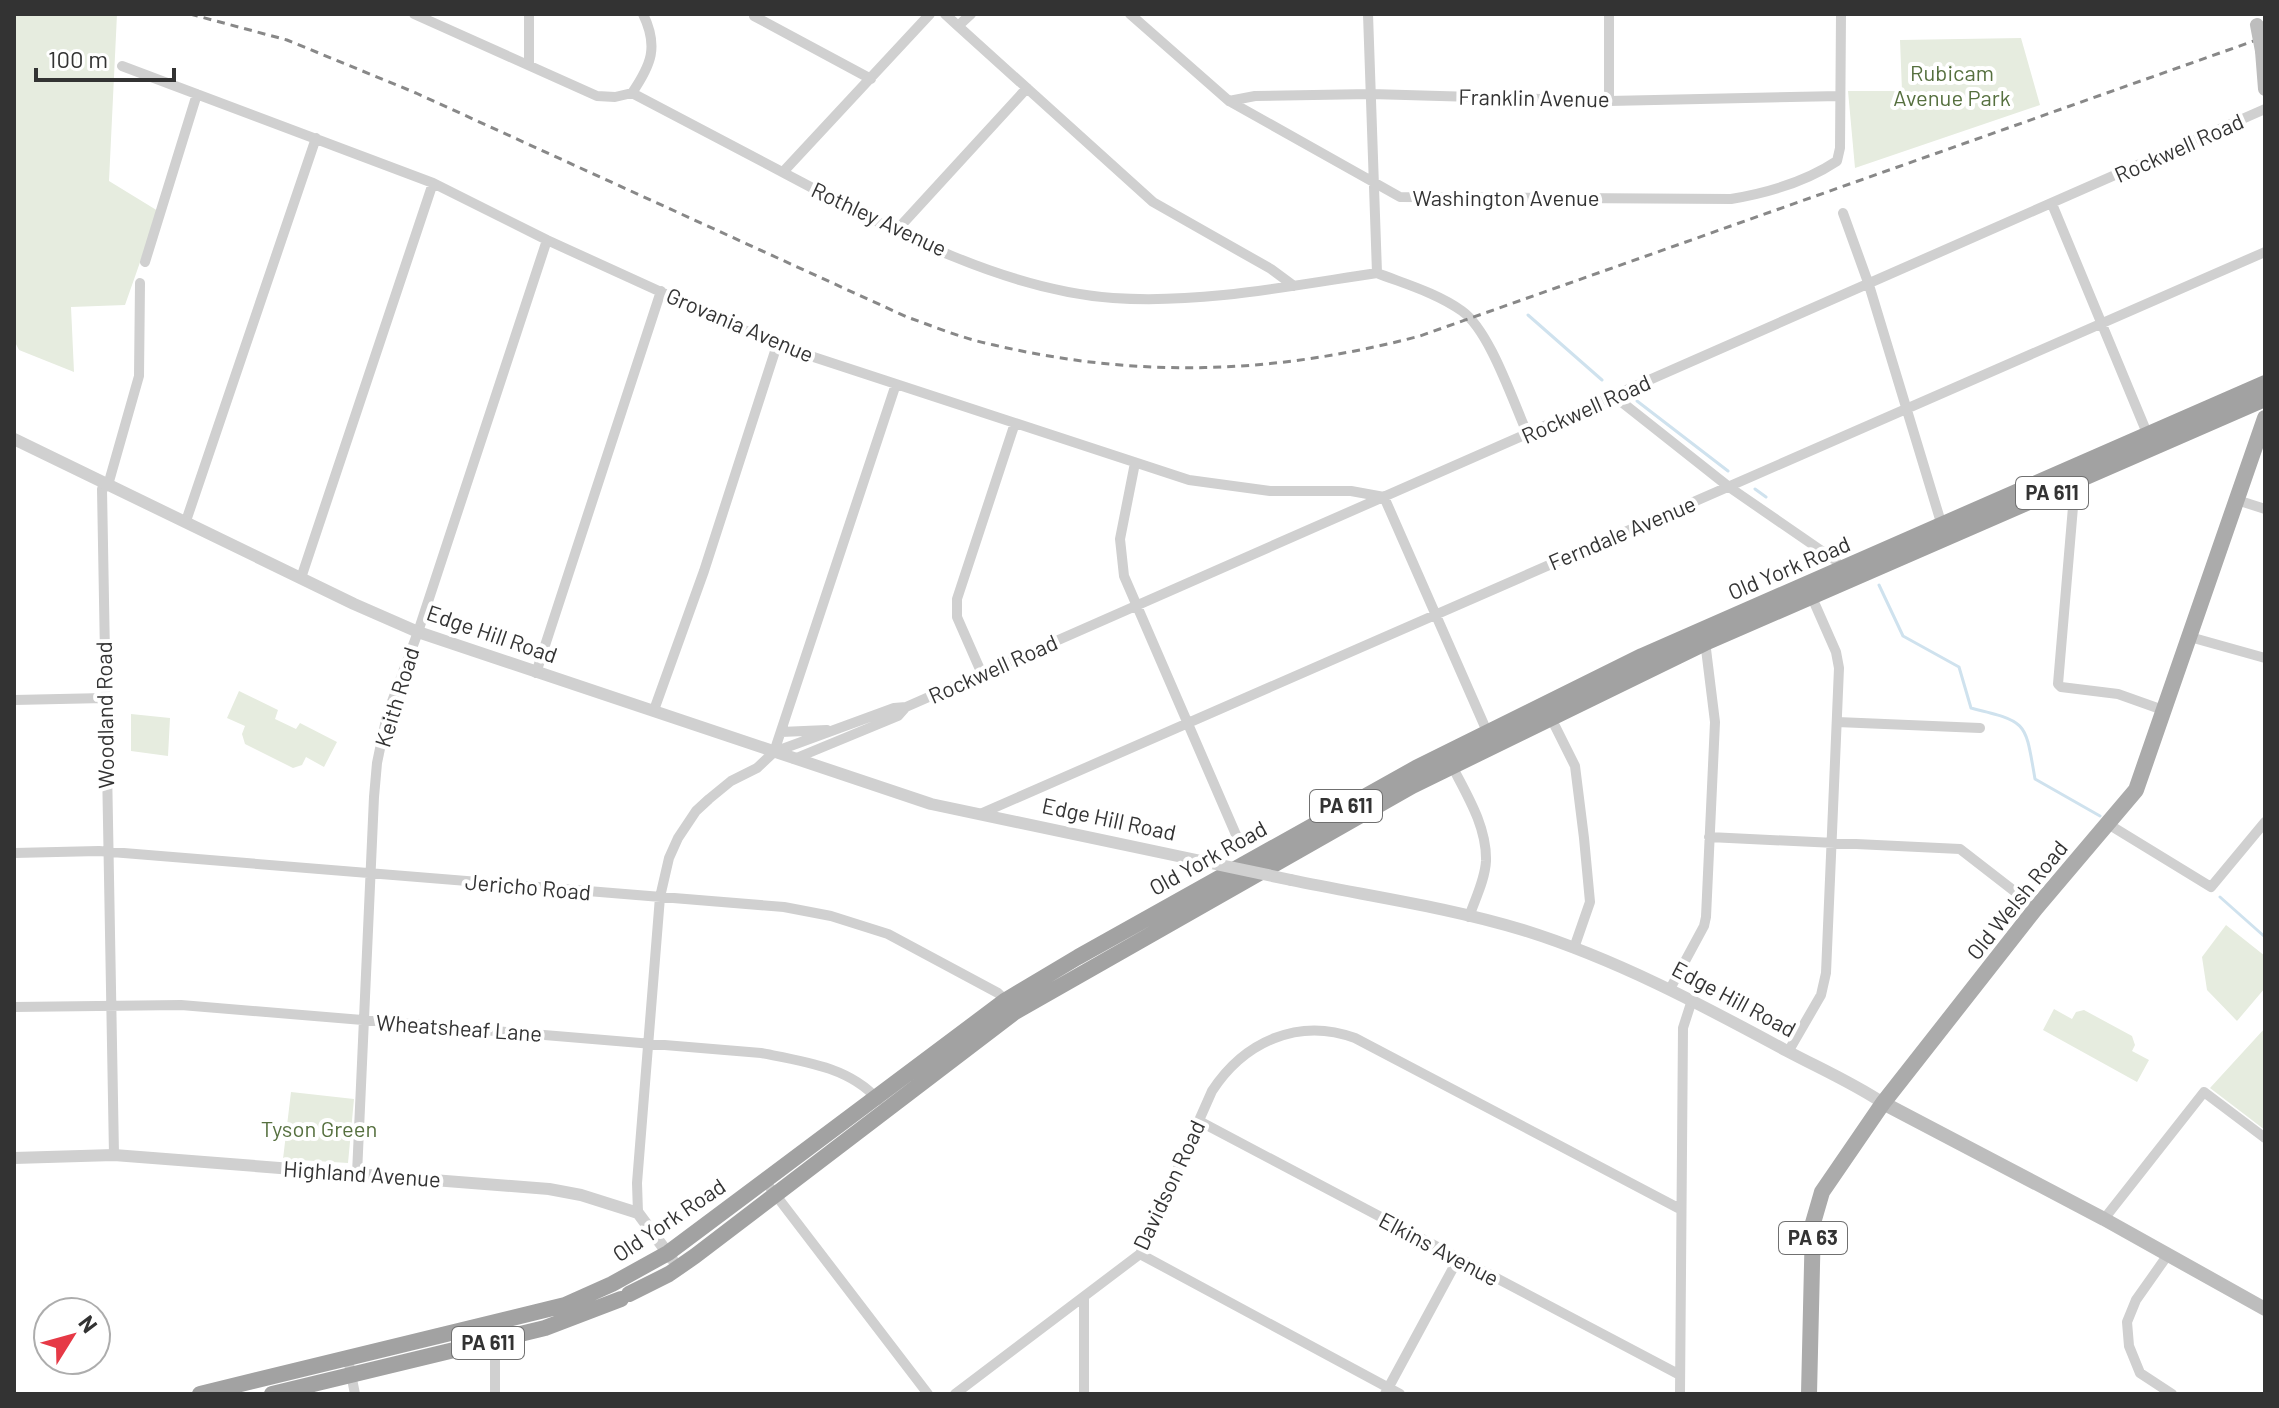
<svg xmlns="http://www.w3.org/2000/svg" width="2279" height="1408" font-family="Barlow,sans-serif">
  <rect width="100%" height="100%" fill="#fff"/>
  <!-- green -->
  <path fill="#e6ecdf" d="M14,14H117L109,181L158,211L125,305L71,307L74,372L19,350L14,340Z
    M2021,38L2040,105L1855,168L1848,91H1902L1900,40Z
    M239,691L278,710L275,719L296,729L300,723L337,742L324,767L306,757L302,765L293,768L245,744L242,734L245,726L227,718Z
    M131,714L170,718L168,756L131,751Z
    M2226,925L2265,956V988L2237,1021L2207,990L2202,957Z
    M2054,1009L2072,1019L2076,1012L2084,1010L2132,1036L2135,1045L2132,1051L2149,1060L2137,1082L2043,1030Z
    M2265,1028V1130L2210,1088Z
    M291,1092L354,1099L348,1163L283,1159Z"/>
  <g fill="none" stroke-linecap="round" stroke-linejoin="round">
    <!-- stream -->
    <path stroke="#cfe2ee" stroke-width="3" d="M1528,315L1602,380
      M1637,401L1728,471
      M1755,489L1766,497
      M1879,585L1903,636L1959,667L1971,708C2028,722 2025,721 2035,779L2100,816
      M2220,897L2265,937"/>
    <!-- minor -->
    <path stroke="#d0d0d0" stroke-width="10" d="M414,14L597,96L615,97L632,93C689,123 746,153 803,183C897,233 1005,290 1113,298C1201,304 1290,286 1377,273
      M529,14V65
      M945,14L958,26L971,14
      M1130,14L1229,101L1400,197L1731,199C1767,193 1807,181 1837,161L1840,148L1841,14
      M1368,14L1377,273C1405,284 1437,293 1462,311C1490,331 1513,402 1528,435
      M1609,14V101
      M754,16L871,79
      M958,26L1153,202L1271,269L1294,286
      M122,66L433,183L547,240L777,345L1189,480L1270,491H1351L1384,497L1489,736
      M632,93C651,65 659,47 643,14
      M1229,101L1255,96L1371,94L1609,101L1840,96
      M783,172L930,14
      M2052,204L2147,433
      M1843,213L1869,285L1943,529
      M895,232L1027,88
      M145,262L197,94
      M1614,396L1729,487L1835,560L1843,570
      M1135,463L1120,539L1124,576L1237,837
      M2070,481L2073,491V507L2058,684L2061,687L2118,694L2163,710
      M2237,500L2265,509
      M186,521L316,138
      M301,578L433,183
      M2190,637L2265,658
      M536,673L661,291
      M982,674L957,617V599L1015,423
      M14,700L105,698
      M654,710L704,571L777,345
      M1550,716L1575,766L1584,838L1590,902L1574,948
      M1837,722L1980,728
      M781,732L827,730
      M774,752L896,384
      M794,759L898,716L906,707
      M1452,766C1467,795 1487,827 1486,861C1485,880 1475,899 1469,917
      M980,814L2265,252
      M2108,824L2211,887L2265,822
      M1709,837L1960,849L2036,908
      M14,853L99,851L784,907L831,916L888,934L998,993L1007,1002
      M1670,989L1704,926L1706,917L1715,722L1705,641
      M14,1007L181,1005L761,1053C802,1061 850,1067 878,1100
      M1788,1052L1821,995L1826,973L1839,668L1836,652L1810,593
      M1199,1121L1680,1375
      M114,1155L102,489L108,485L139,376L140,283
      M357,1174L374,797L377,763L387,715L418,632L547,240
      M765,1181L928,1394
      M638,1213L637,1183L660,897L669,858L678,838L696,811L709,799L731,781L757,768L774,752L894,708L906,707L2265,109
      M2104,1219L2204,1092L2265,1138
      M1140,1254L1400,1394
      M2167,1256L2136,1300L2127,1322L2129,1346L2140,1373L2172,1394
      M1084,1298V1394
      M495,1342V1394
      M348,1359L355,1394
      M955,1394L1140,1254L1212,1091C1244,1042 1298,1017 1355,1038L1680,1209
      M1385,1394L1458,1259
      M1680,1394L1683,1028L1692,1000"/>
    <!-- tertiary -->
    <path stroke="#d0d0d0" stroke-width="12" d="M14,439L354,604L418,632L931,804L1206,862
      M1291,880C1368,896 1448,907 1523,930C1616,959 1702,1005 1787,1051C1819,1068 1853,1083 1883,1103
      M14,1158L114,1155L549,1189L581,1195L638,1213L672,1259"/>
    <!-- secondary -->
    <path stroke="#bdbdbd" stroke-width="14" d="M2262,51L2265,89
      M1883,1103L2104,1219L2265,1309"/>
    <!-- primary -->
    <path stroke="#ababab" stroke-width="16" d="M1809,1394L1813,1223L1822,1192L1883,1103L2036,908L2136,790L2265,418"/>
    <!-- trunk -->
    <path stroke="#a2a2a2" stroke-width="16" d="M629,1294L669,1274L695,1256L1015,1012L1412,786L1705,643L2265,399
      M200,1394L565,1305L612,1284L668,1253L1006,1000L1078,957L1416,768L1642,656L2265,383
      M272,1394L545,1328L621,1299"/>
    <!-- rail -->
    <path stroke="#888" stroke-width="3" stroke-dasharray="8 6" stroke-linecap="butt" d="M190,14L287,40L416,93L907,317C935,327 964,339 994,345C1140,379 1275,374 1420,336L2265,37"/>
    <!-- tertiary-bridge -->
    <path stroke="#d0d0d0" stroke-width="12" d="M1206,862L1291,880"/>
    <!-- secondary-bridge -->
    <path stroke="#bdbdbd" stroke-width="14" d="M2257,25L2262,51"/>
  </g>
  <g text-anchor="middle" stroke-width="8" stroke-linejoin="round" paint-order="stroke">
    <!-- shield labels -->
    <g fill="#fff" stroke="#707070" stroke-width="2">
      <rect x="2016" y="477" width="72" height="32" rx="6"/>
      <rect x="1310" y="790" width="72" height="32" rx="6"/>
      <rect x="1779" y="1222" width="68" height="32" rx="6"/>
      <rect x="452" y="1327" width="72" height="32" rx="6"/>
    </g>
    <g font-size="20" font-weight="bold" fill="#333">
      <text x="2052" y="500">PA 611</text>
      <text x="1346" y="813">PA 611</text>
      <text x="1813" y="1245">PA 63</text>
      <text x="488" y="1350">PA 611</text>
    </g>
    <!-- park labels -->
    <g font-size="22" fill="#56703f" stroke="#fff">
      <text x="1952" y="81">Rubicam<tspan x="1952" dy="25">Avenue Park</tspan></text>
      <text x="319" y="1137">Tyson Green</text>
    </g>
    <!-- street labels -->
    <g font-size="22" fill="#333" stroke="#fff">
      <text transform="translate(1534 98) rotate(1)" y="8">Franklin Avenue</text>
      <text transform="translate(2179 148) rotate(-24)" y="8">Rockwell Road</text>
      <text x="1506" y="206">Washington Avenue</text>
      <text transform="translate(879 219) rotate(25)" y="8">Rothley Avenue</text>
      <text transform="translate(740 325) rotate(23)" y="8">Grovania Avenue</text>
      <text transform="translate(1586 409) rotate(-24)" y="8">Rockwell Road</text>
      <text transform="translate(1622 533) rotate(-23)" y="8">Ferndale Avenue</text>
      <text transform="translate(1789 568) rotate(-23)" y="8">Old York Road</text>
      <text transform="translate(492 634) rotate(19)" y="8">Edge Hill Road</text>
      <text transform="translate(993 669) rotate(-24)" y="8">Rockwell Road</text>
      <text transform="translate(397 697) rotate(-73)" y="8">Keith Road</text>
      <text transform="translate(105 715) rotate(-91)" y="8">Woodland Road</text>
      <text transform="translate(1109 819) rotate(12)" y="8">Edge Hill Road</text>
      <text transform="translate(1208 858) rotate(-29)" y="8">Old York Road</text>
      <text transform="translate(528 887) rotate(5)" y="8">Jericho Road</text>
      <text transform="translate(2017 900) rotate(-51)" y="8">Old Welsh Road</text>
      <text transform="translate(1734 999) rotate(28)" y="8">Edge Hill Road</text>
      <text transform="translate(459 1028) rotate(4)" y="8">Wheatsheaf Lane</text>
      <text transform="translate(362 1174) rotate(4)" y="8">Highland Avenue</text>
      <text transform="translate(1169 1185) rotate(-65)" y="8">Davidson Road</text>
      <text transform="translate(669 1220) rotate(-34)" y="8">Old York Road</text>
      <text transform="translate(1439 1249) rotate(28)" y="8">Elkins Avenue</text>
    </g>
  </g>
  <!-- border -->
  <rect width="2279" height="1408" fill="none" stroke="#333333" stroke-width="32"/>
  <!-- north arrow -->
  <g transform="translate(72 1336) rotate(53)"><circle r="38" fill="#ffffff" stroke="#adadad" stroke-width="2"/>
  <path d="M0-6L14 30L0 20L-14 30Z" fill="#e63946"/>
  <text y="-12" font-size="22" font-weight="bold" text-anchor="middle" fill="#333333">N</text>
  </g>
  <!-- scale -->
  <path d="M36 68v12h138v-12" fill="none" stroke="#333333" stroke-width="4"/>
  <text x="48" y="68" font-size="24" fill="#333333" stroke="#ffffff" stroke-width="6" paint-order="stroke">100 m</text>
</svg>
